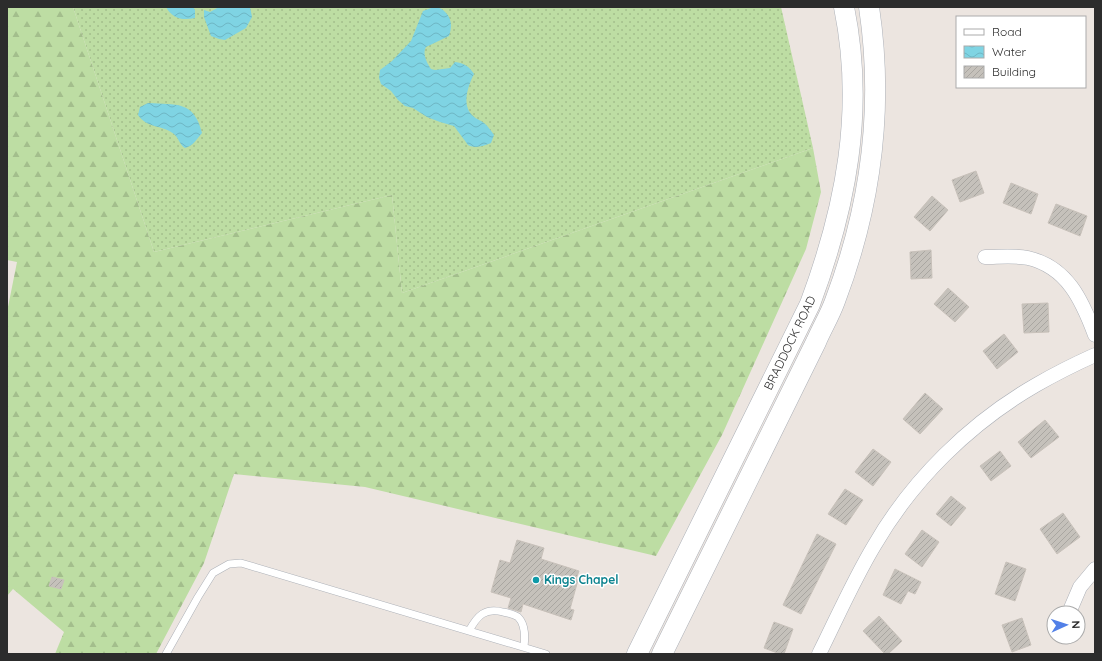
<svg xmlns="http://www.w3.org/2000/svg" width="1102" height="661" font-family="Quicksand,sans-serif">
  <defs>
    <pattern id="grass-dots" width="8" height="8" patternUnits="userSpaceOnUse"><rect width="8" height="8" fill="#bddda3"/><path d="M2 2h.1M6 6h.1" fill="none" stroke="#a3be8c" stroke-width="1.8" stroke-linecap="round"/></pattern>
    <pattern id="forest-firs" width="22" height="20" patternUnits="userSpaceOnUse"><rect width="22" height="20" fill="#bddda3"/><path d="M5 1l3.5 6h-7zM16 11l3.5 6h-7z" fill="#a3be8c"/></pattern>
    <pattern id="water-waves" width="16" height="10" patternUnits="userSpaceOnUse"><rect width="16" height="10" fill="#7fd4e3"/><path d="M0 5q4-4 8 0t8 0" fill="none" stroke="#6eb6c3"/></pattern>
    <pattern id="building-hatch" width="6" height="6" patternUnits="userSpaceOnUse"><rect width="6" height="6" fill="#c5c1bb"/><path d="M-1 1l2-2M0 6l6-6M5 7l2-2" fill="none" stroke="#a9a6a1"/></pattern>
  </defs>
  <rect width="100%" height="100%" fill="#ece5e0"/>
  <!-- grass -->
  <path fill="url(#grass-dots)" d="M73,7H781L813,148L402,293L392,195L154,252Z"/>
  <!-- forest -->
  <path fill="url(#forest-firs)" d="M7,7H73L154,252L392,195L402,293L813,148L821,192L806,249L722,435L656,556L365,487L234,474L204,563L156,654H55L64,632L13,589L7,596V312L17,262L7,260Z"/>
  <!-- water -->
  <path fill="url(#water-waves)" d="M166,7H193L195,10V18C182,21 172,18 166,7Z
    M219,7H250L252,17L246,28L225,40L219,39L211,36L204,17V10L210,12Z
    M434,7C443,7 451,16 451,25C451,29 450,33 449,36L426,47C422,54 427,63 431,69L435,70L450,68L455,62C464,63 469,66 474,74C468,86 461,105 473,116C476,119 480,120 484,123C488,126 491,131 494,135L491,143C483,146 476,149 468,145L454,126L440,122L427,117L413,108L405,106L398,100L391,91L381,84L379,78L380,70L392,61L411,41L423,11Z
    M148,103C176,105 194,100 202,133C197,139 193,146 185,148C179,145 179,136 171,132C160,125 147,128 138,115L140,107Z"/>
  <!-- building -->
  <path fill="url(#building-hatch)" stroke="#c8c1ba" d="M976,171L984,193L960,202L952,180Z
    M1011,183L1038,194L1031,214L1003,203Z
    M932,196L948,210L930,231L914,217Z
    M1056,204L1087,216L1080,236L1048,223Z
    M931,250L932,278L911,279L910,252Z
    M948,288L969,307L955,322L934,304Z
    M1048,303L1049,332L1024,333L1022,304Z
    M1004,334L1018,352L997,369L983,351Z
    M925,393L943,409L920,434L903,419Z
    M1045,420L1059,437L1031,458L1018,442Z
    M873,449L891,462L873,486L855,472Z
    M1000,451L1011,466L991,481L980,466Z
    M845,489L863,500L846,525L828,514Z
    M951,496L966,508L951,526L936,514Z
    M1063,513L1080,537L1057,554L1040,529Z
    M922,530L939,542L922,567L905,554Z
    M817,534L836,544L801,614L783,605Z
    M517,540L544,548L541,559L579,571L576,579L578,580L570,609L574,610L571,620L523,604L521,612L508,608L511,598L491,592L500,560L510,563Z
    M1006,562L1026,569L1015,601L995,594Z
    M895,569L921,582L915,594L908,591L901,604L883,595Z
    M52,577L64,580L61,589L49,586Z
    M879,616L902,641L888,654H885L863,631Z
    M1022,618L1031,645L1012,652L1002,625Z
    M774,622L793,629L784,654H780L764,648Z"/>
  <g fill="none" stroke-linecap="round" stroke-linejoin="round">
    <defs>
      <path id="lane" d="M469,631C477,616 485,607 503,612C508,613 514,614 518,617C526,625 525,638 524,647
        M166,654L198,597L213,573L229,564L241,563L546,654"/>
      <path id="street" d="M985,257C998,257 1014,255 1028,258C1067,267 1082,300 1095,335
        M1071,608L1080,587L1095,569
        M819,654C837,618 853,581 874,546C912,480 970,423 1036,385C1055,374 1075,364 1095,355"/>
      <path id="secondary" d="M637,654L810,304C846,207 865,110 844,7
        M662,654L816,342C822,328 830,315 835,301C871,206 884,107 869,7"/>
    </defs>
    <!-- lane casing -->
    <use href="#lane" stroke="#acb0b7" stroke-width="8"/>
    <!-- street casing -->
    <use href="#street" stroke="#acb0b7" stroke-width="15"/>
    <!-- secondary casing -->
    <use href="#secondary" stroke="#acb0b7" stroke-width="21"/>
    <!-- lane -->
    <use href="#lane" stroke="#fff" stroke-width="7"/>
    <!-- street -->
    <use href="#street" stroke="#fff" stroke-width="14"/>
    <!-- secondary -->
    <use href="#secondary" stroke="#fff" stroke-width="20"/>
  </g>
  <!-- markers -->
  <circle fill="#0f9aa8" stroke="#fff" stroke-width="1.5" cx="536" cy="580" r="4"/>
  <g text-anchor="middle" stroke-width="3" stroke-linejoin="round" paint-order="stroke">
    <!-- street labels -->
    <g font-size="12" fill="#2c2c2c" stroke="#fff">
      <text transform="translate(790 343) rotate(-64)" y="4">BRADDOCK ROAD</text>
    </g>
    <!-- culture labels -->
    <g font-size="12" font-weight="bold" fill="#0d838f" stroke="#fff" text-anchor="start">
      <text x="544" y="584">Kings Chapel</text>
    </g>
  </g>
  <!-- border -->
  <rect width="1102" height="661" fill="none" stroke="#2c2c2c" stroke-width="16"/>
  <!-- legend -->
  <rect x="956" y="16" width="130" height="72" fill="#ffffff" stroke="#ababab"/>
  <rect x="964" y="29" width="20" height="6" fill="#ffffff" stroke="#ababab"/>
  <text x="992" y="36" font-size="12" fill="#2c2c2c">Road</text>
  <rect x="964" y="46" width="20" height="12" fill="url(#water-waves)" stroke="#ababab"/>
  <text x="992" y="56" font-size="12" fill="#2c2c2c">Water</text>
  <rect x="964" y="66" width="20" height="12" fill="url(#building-hatch)" stroke="#ababab"/>
  <text x="992" y="76" font-size="12" fill="#2c2c2c">Building</text>
  <!-- north arrow -->
  <g transform="translate(1066 625) rotate(87)"><circle r="19" fill="#ffffff" stroke="#ababab"/>
  <path d="M0-3L7 15L0 10L-7 15Z" fill="#5280e7"/>
  <text y="-6" font-size="11" font-weight="bold" text-anchor="middle" fill="#2c2c2c">N</text>
  </g>
</svg>
